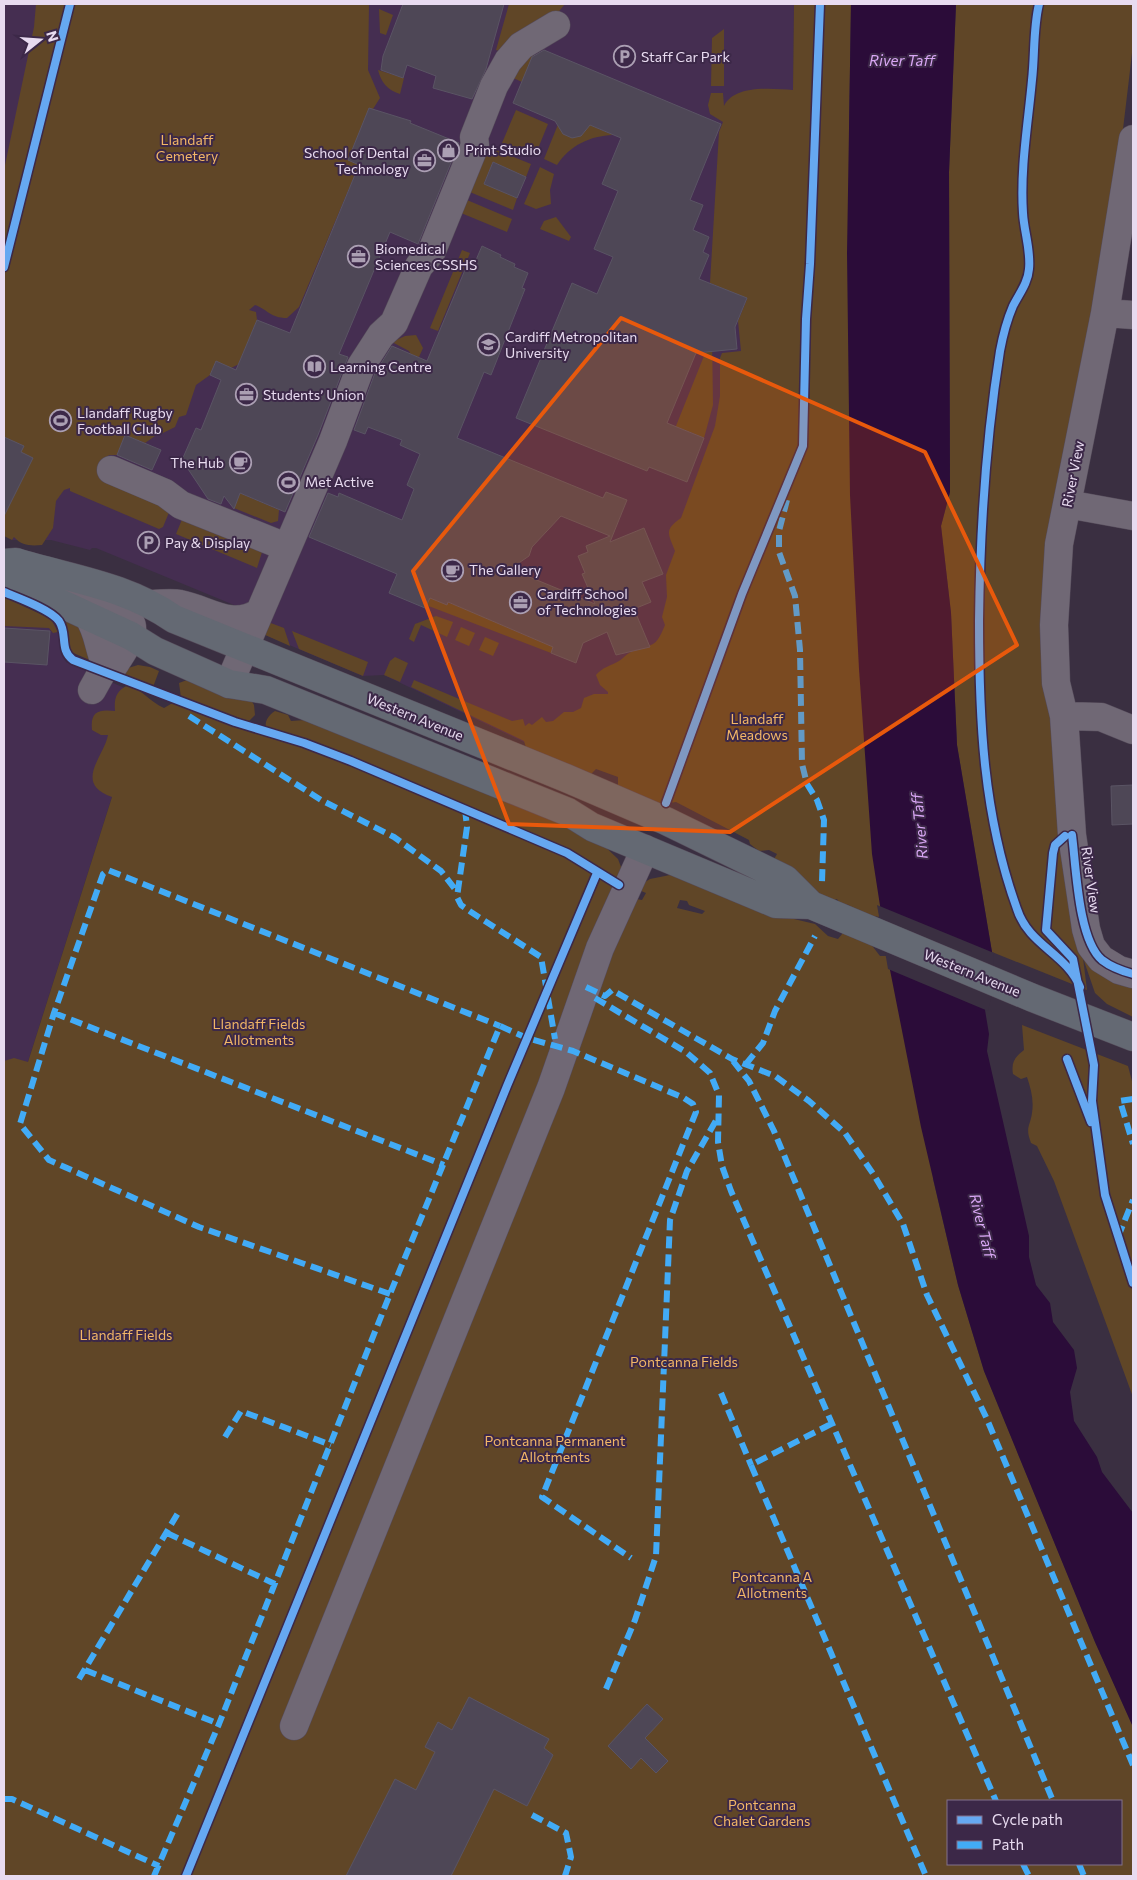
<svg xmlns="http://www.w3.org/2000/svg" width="1137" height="1880" font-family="Commissioner,sans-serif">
  <rect width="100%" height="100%" fill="#3a2f41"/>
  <!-- built -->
  <path fill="#452e51" d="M4,4H65L4,252Z
    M347,4H794L793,94L774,303L669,670L530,745L384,675L363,676L263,634L267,621L234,605L96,548H92L90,550L51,540H12L52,454Z
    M4,597L54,622L58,632L61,654L66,662L147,698L129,743L6,1131L4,1129Z"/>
  <!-- green -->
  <path fill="#604627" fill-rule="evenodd" d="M36,4H369L368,70L380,98L373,109H369L348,160L359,165L299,307L287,318C270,318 267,309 255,305L249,310L256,312L257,320L239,364L231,368L216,362L210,375L196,385L186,415L179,417L175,427L161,434L156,432L155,436L145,443L125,435L117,455H109L103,461L170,510L163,527L159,529L70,491V488L64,490L56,501L53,528L42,545C31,546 22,546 14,537L12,540L4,536V170L34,27Z
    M509,4H565L555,16L504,52L496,50Z
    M794,4H851L849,129L889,868L880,917L854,913L849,905L840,904L837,899L830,902L808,891L770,866L777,854L769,850L759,851L750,844L749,840L676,802L657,805L618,789V777L596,769L591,774L527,751L524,741L411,687L414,680L512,721L523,719L525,726L529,723L532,725L542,717L546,722L553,721L564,712H573L581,708L584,698L594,694H608V692L600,685L596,675C603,667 610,666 619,661C623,659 626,654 631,652C652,643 655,650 665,625L662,617L667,597L666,575L675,551C668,533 664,530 681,518L715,426L720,396V358L722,353L741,351L738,321L747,299L710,283L719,132L723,122L710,114L708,105L711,93H723L724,106C735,84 773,89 793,90Z
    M956,4H1133V44L1129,79L1053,713L1097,942L1133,965V1017L1107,1004L1095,993L1083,958L1087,990L992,952L957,745L951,613L941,526L950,492L949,172Z
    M379,9L393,15L386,35L380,33Z
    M724,29V86H711L712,38Z
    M535,52L522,82L509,76Z
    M378,70L404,78L400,94C387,90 381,82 378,70Z
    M516,110L548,124L535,156L502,143Z
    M559,122L588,124L613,135C590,136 570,145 557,165L544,159Z
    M484,145L531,164L526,177L493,162L484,183L517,198L513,210L465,190Z
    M540,167L554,174L550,190L551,204L536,209L524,204Z
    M467,200L512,219L507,232L461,213Z
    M556,217L571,237L569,241L540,229L544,221Z
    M462,250L470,253L438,331L430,328Z
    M416,335L423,348L419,357L411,355L409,351L392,342L405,336Z
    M712,336L713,405L704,438L690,432L674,431Z
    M240,493L279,510L278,521L271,523L234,508Z
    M183,517L263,549L257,568L176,534Z
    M4,597L51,619L58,632L53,633L49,628L4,626Z
    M429,597L557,636L551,653L426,605Z
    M436,616L453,622L447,637L421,625L414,642L409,639L415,624Z
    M63,617L85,626L92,661L71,652Z
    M268,622L284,628L290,646L263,634Z
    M461,627L475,633L469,646L455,640Z
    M292,631L368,662L363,676L299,649Z
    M485,637L499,643L493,656L479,650Z
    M395,657L408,663L400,682L384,675L390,661Z
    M138,665L150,667L159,671L153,687L120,674L125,669Z
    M188,677L250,698L254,705L255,715L246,724L213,719L288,743V736L281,740C264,735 260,721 275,711L288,715L291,721L305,720L365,734L599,841L618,859L621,867L620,875L636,899L642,900L646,893L639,890L642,884L650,879L675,874L782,908L794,919L815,924L828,936L838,939L847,928L870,943L880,956H895L939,1174L933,1179L958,1285L984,1371L1095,1642L1133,1727V1876H4V1061L14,1058L28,1062L112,797C73,783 104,757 108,735H101L92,730C90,711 99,709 115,711C114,698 116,691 128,685C143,690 150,702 164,708L181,698L179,683L187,680ZM563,849L582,859H585L597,869L598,878L560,854ZM680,900L687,901L689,905L705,911L702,914L677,908ZM948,1801H1121V1864H948Z
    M1022,1025L1128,1066L1133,1085V1397L1054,1181L1037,1146L1031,1143C1025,1127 1030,1127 1032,1113C1034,1100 1031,1089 1027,1077L1021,1079L1013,1074C1011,1062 1015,1057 1024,1050Z"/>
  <!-- water -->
  <path fill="#2b0c39" d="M851,4H956L949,172L950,492L941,526L951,613L957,745L992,952L985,1010L989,1034L987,1051L1029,1236V1257L1036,1285L1050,1303L1053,1322L1074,1350L1077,1368L1070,1392L1074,1421L1097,1457L1102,1472L1133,1513V1727L1095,1642L984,1371L958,1285L921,1127L890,970L872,854L859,669L850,495L847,253Z"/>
  <!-- pier -->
  <path fill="#3a2f41" d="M877,905L994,953L993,990L988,1011L888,969Z"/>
  <!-- building -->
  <path fill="#4e4756" stroke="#5a5464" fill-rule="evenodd" d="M403,4H504L486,69L472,99L433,88L436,76L407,65L403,78L381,70L383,56Z
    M544,50L721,124L690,200L703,205L693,230L709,237L703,252L709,255L699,279L747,298L735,327L737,349L696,353L667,423L704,438L687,482L649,467L647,471L516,418L572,283L597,294L613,257L594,249L618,191L602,184L621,138L590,125L581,136L572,138L563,134L555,121L513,103L532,57Z
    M369,108L411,121L410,123L459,143L418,244L390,232L339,354L348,357L318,435L285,512L240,493L234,509L224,496L221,504L208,499L182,460L196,428L201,430L221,380L210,375L216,361L236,370L257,320L290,333L359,165L348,160Z
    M493,162L526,177L517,198L484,184Z
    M482,246L501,255L500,257L515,264L514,267L528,273L522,288L525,289L491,375L484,372L457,438L603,498L606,492L627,500L610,542L644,528L663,574L642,582L651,602L634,609L650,647L616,655L607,632L583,643L576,663L551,653L553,647L448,602L447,605L430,598L425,608L389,593L397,574L309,537L328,493L338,497L339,493L402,520L414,489L407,485L420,454L400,445L402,440L368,427L365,434L354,430L375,373L392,346L427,361L467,265L473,267ZM561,516L610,536L586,546L588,552L578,556L585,573L582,574L595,604L510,569L529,556L532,547Z
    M125,435L161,450L152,470L117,455Z
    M4,437L24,446L21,452L33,458L4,516Z
    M4,628L50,631L47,665L4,662Z
    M1133,785V824L1112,825L1111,786Z
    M469,1697L549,1739L544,1748L553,1755L527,1806L494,1789L451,1876H346L395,1779L416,1790L435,1752L425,1747L438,1722L452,1730Z
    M647,1704L663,1719L645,1738L668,1761L656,1773L641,1758L631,1769L608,1746Z"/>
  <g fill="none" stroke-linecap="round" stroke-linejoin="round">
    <defs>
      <path id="minor" d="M1133,139L1105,313L1059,544L1054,625L1056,683L1064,716L1072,835L1086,929L1091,946L1101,959L1119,970L1133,974
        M1105,313L1133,315
        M111,470L165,493L181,505L276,543L286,549
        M1067,504L1133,516
        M58,575L75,595L130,621C138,634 121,653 115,664L106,665
        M152,604C161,604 171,602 180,604C207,609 231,630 258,613
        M88,616C99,632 98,648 106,665
        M229,684L333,441L361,366L381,335L394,323L419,266L431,253L475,145L474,137L494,86L508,61L521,46L556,25
        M92,690L106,665
        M1064,716L1101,717L1133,730
        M294,1726L551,1088L600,948L645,849"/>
      <path id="highway" d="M4,563L16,562C71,579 125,585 174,619L566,778L666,821L785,879L811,905
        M4,572L12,581L131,636L155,651L229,684L266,690L568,812L592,827L776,904L811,905L1033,998L1133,1037"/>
    </defs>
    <!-- minor casing -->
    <use href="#minor" stroke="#554b5a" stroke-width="29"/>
    <!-- highway casing -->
    <use href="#highway" stroke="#554b5a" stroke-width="29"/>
    <!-- minor -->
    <use href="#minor" stroke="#706875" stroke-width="28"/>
    <!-- highway -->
    <use href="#highway" stroke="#646973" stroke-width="28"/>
    <!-- quiet -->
    <path stroke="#42abf6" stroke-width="6" stroke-dasharray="12 6" stroke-linecap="butt" d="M787,500L779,531V552L795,596L800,650L802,764L807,784L817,800L824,820L822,882
      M189,716L321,800L394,837L441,871L458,893
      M465,809L467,827L457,897L461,905L471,912L541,957L555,1039
      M586,987L605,996L612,990L732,1059L775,1076L809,1101L845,1133L874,1175L903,1224L927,1295L986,1417L1133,1765
      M595,998L686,1052L710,1073L719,1095L718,1142L722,1166L731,1191L996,1801
      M54,1013L444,1165
      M733,1061L749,1081L774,1131L1053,1801
      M746,1064L763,1043L775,1011L815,936
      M1133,1099L1120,1101L1133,1144
      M1118,1237L1133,1200
      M390,1294L199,1227L49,1160L20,1124L54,1013L103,874L108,870L500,1026
      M721,1393L751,1465
      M831,1424L751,1465L926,1876
      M225,1437L241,1411L331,1445
      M167,1533L275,1584
      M85,1670L219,1724
      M79,1679L178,1513
      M606,1689L635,1620L656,1556L670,1220L687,1171L718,1117
      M4,1799H12L159,1866
      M532,1815L566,1833L571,1857L565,1876
      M1023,1864L1029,1876
      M1079,1864L1084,1876
      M154,1876L219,1724L390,1294L500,1026L527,1038L573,1051L684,1098L693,1104L696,1112L542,1497L631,1558"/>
    <defs>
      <path id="cycleway" d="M1039,4C1033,29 1035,54 1032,80C1028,124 1020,169 1023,213C1024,232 1031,250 1029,269C1028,283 1019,294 1013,306C1007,320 1003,335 1000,351C986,439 980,531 979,621C979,720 983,815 1017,909C1029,946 1066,953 1080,987
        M4,267L70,4
        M4,592C18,598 50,609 59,621C68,634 59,650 73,660L235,722L304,743L351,761L567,853L619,885
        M666,803L742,594L803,446L806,319L810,264L820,4
        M1072,835C1076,865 1078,940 1102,960C1111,967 1122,971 1133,974
        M1065,836L1055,845L1053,853L1046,930L1073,959L1094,1065L1092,1101L1105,1195L1133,1283
        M1067,1059L1091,1122
        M186,1876L507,1086L597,873"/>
    </defs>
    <!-- cycleway casing -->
    <use href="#cycleway" stroke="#3c2848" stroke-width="11"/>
    <!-- cycleway -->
    <use href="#cycleway" stroke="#66a8f1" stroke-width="8"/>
  </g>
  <!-- marked area -->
  <path fill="#e8590c" fill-opacity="0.2" stroke="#e8590c" stroke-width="4" stroke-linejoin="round" d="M621,318L925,452L1017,645L730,832L509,824L413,571Z"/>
  <!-- icons -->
  <defs>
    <symbol id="parking-ring" viewBox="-11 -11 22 22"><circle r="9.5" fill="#3c2848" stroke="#ab9fb3" stroke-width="1.5"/><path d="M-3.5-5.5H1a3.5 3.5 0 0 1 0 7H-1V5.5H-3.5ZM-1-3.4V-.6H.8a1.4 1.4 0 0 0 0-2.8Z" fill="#ab9fb3"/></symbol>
    <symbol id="shop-ring" viewBox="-11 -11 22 22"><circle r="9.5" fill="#3c2848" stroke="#ab9fb3" stroke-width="1.5"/><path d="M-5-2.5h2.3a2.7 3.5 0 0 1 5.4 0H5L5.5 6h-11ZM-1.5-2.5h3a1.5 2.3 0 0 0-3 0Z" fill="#ab9fb3"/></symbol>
    <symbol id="office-ring" viewBox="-11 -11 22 22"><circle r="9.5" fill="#3c2848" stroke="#ab9fb3" stroke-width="1.5"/><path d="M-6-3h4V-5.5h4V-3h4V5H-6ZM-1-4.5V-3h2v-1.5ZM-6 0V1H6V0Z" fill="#ab9fb3"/></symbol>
    <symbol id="university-ring" viewBox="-11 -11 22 22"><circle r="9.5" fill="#3c2848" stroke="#ab9fb3" stroke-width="1.5"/><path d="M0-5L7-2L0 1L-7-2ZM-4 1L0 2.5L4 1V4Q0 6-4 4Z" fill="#ab9fb3"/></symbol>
    <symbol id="library-ring" viewBox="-11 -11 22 22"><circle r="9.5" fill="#3c2848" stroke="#ab9fb3" stroke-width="1.5"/><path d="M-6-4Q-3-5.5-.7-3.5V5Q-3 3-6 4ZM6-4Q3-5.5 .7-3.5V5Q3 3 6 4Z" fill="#ab9fb3"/></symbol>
    <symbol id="stadium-ring" viewBox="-11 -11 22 22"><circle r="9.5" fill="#3c2848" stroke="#ab9fb3" stroke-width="1.5"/><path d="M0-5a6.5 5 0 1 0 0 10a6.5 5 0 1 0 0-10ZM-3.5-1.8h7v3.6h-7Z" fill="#ab9fb3"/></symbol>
    <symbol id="cafe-ring" viewBox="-11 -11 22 22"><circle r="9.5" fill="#3c2848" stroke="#ab9fb3" stroke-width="1.5"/><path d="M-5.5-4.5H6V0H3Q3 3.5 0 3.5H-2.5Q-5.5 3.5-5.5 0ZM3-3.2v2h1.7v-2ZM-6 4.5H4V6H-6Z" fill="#ab9fb3"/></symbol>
  </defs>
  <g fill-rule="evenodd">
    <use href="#parking-ring" x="612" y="44" width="25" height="25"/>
    <use href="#shop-ring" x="436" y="138" width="25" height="25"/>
    <use href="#office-ring" x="412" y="148" width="25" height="25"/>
    <use href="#office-ring" x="346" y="244" width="25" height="25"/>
    <use href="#university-ring" x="476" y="332" width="25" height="25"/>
    <use href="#library-ring" x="302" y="354" width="25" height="25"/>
    <use href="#office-ring" x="234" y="382" width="25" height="25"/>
    <use href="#stadium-ring" x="48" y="408" width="25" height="25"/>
    <use href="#cafe-ring" x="228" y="450" width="25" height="25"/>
    <use href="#stadium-ring" x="276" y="470" width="25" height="25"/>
    <use href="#parking-ring" x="136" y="530" width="25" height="25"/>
    <use href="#cafe-ring" x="440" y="558" width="25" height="25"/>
    <use href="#office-ring" x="508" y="590" width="25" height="25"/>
  </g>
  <g text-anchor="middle" stroke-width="4" stroke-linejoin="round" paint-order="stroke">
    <!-- poi labels -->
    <g font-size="14" fill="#e8dbf0" stroke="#3c2848" text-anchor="start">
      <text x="641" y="62">Staff Car Park</text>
      <text x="465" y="155">Print Studio</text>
      <text x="409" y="158" text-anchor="end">School of Dental<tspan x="409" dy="16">Technology</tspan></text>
      <text x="375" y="254">Biomedical<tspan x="375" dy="16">Sciences CSSHS</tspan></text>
      <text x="505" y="342">Cardiff Metropolitan<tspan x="505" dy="16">University</tspan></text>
      <text x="330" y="372">Learning Centre</text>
      <text x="263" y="400">Students’ Union</text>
      <text x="77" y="418">Llandaff Rugby<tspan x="77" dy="16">Football Club</tspan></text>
      <text x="224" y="468" text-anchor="end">The Hub</text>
      <text x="305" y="487">Met Active</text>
      <text x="165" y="548">Pay &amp; Display</text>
      <text x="469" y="575">The Gallery</text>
      <text x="537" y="599">Cardiff School<tspan x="537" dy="16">of Technologies</tspan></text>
    </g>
    <!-- park labels -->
    <g font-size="14" fill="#f3b766" stroke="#3c2848">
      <text x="187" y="145">Llandaff<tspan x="187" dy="16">Cemetery</tspan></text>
      <text x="757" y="724">Llandaff<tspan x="757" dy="16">Meadows</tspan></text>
      <text x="259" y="1029">Llandaff Fields<tspan x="259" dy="16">Allotments</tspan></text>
      <text x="126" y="1340">Llandaff Fields</text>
      <text x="684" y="1367">Pontcanna Fields</text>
      <text x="555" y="1446">Pontcanna Permanent<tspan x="555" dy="16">Allotments</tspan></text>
      <text x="772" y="1582">Pontcanna A<tspan x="772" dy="16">Allotments</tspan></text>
      <text x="762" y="1810">Pontcanna<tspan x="762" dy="16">Chalet Gardens</tspan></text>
    </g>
    <!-- street labels -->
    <g font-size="14" fill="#e8dbf0" stroke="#3c2848">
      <text transform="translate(1073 474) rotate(-79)" y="5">River View</text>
      <text transform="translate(415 717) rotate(22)" y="5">Western Avenue</text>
      <text transform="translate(1091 880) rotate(82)" y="5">River View</text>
      <text transform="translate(972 973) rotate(22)" y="5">Western Avenue</text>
    </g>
    <!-- water labels -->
    <g font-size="15" font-style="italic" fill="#d9a7f5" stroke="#3c2848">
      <text x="902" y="66">River Taff</text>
      <text transform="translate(920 826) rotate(-95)" y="5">River Taff</text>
      <text transform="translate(982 1226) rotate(76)" y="5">River Taff</text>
    </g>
  </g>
  <!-- border -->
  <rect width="1137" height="1880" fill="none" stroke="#e8dbf0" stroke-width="10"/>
  <!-- legend -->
  <rect x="947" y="1800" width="175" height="65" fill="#3c2848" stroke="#81708b"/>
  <rect x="957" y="1816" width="25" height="8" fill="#66a8f1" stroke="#81708b"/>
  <text x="992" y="1825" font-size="15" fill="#e8dbf0">Cycle path</text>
  <rect x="957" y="1841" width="25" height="8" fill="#42abf6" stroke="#81708b"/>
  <text x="992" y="1850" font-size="15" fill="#e8dbf0">Path</text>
  <!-- north arrow -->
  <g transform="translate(40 40) rotate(73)" stroke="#3c2848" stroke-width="4" paint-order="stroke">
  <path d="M0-4L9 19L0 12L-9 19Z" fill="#e8dbf0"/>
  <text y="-8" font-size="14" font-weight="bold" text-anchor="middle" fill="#e8dbf0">N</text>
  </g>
</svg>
